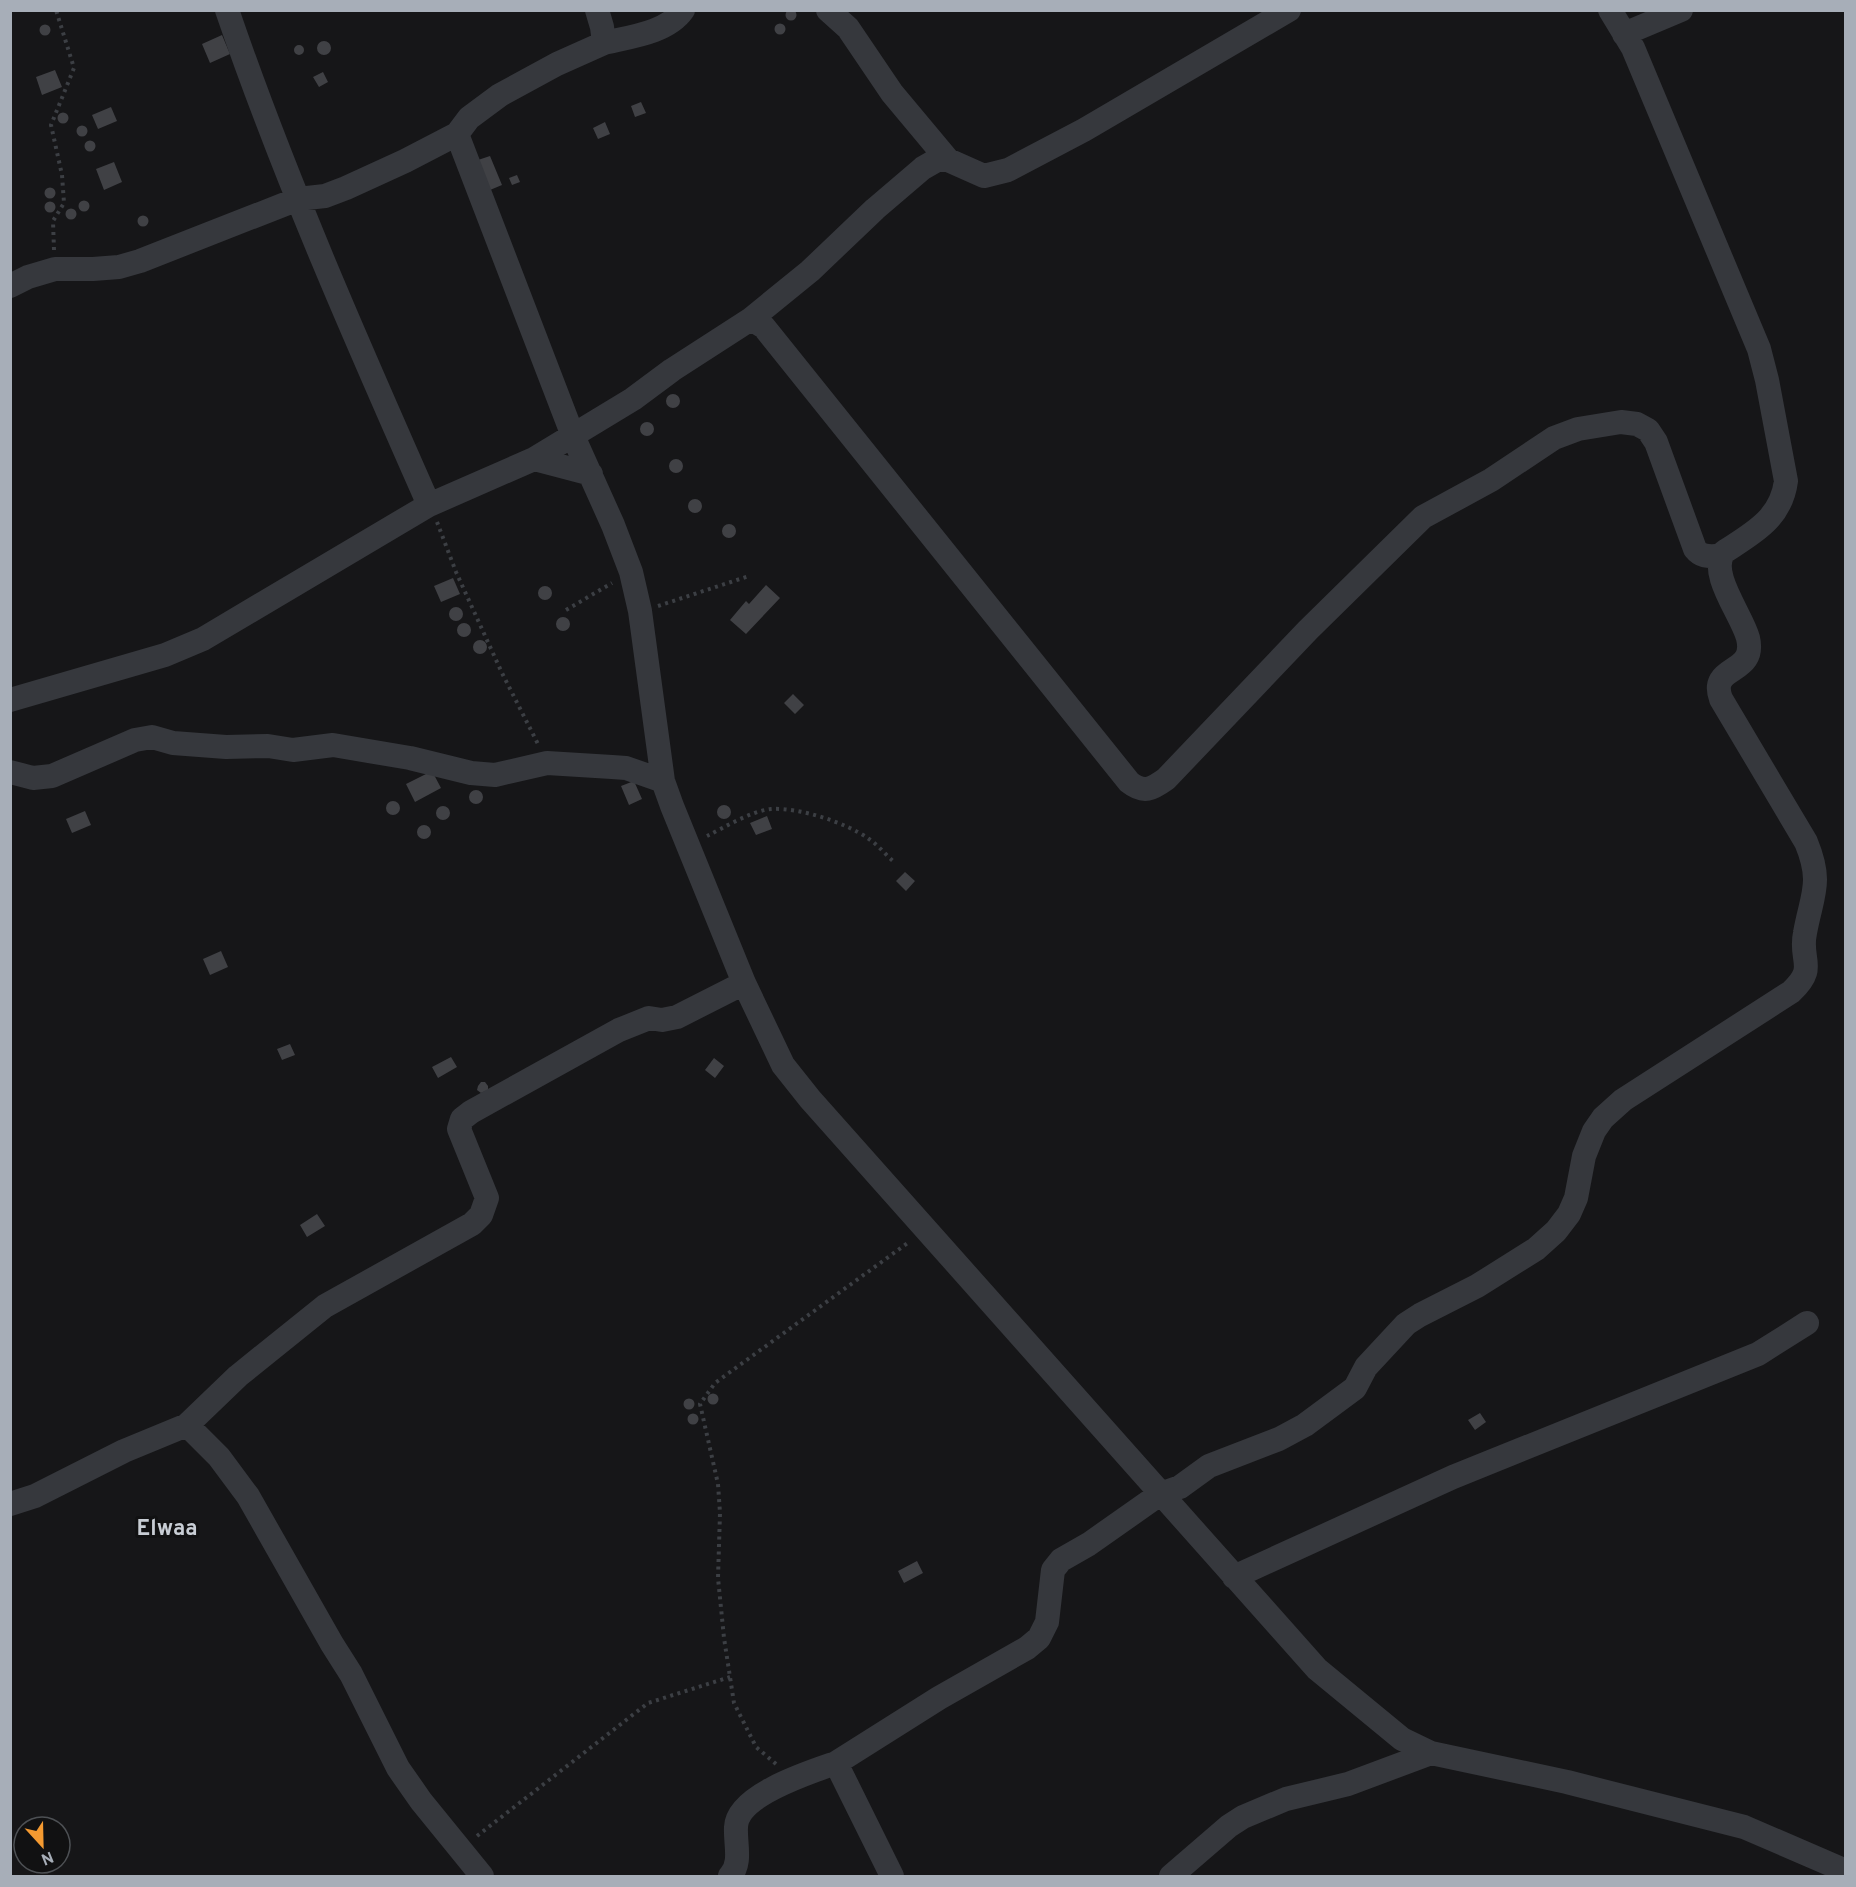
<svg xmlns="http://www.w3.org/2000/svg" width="1856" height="1887" font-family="Overpass,sans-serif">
  <rect width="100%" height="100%" fill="#161618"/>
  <!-- building -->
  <path fill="#404145" d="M785.5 15a5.5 5.5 0 1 1 11 0a5.5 5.5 0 1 1-11 0Z
    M774.5 29a5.5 5.5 0 1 1 11 0a5.5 5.5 0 1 1-11 0Z
    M39.5 30a5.5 5.5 0 1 1 11 0a5.5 5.5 0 1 1-11 0Z
    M222,35L230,54L210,63L202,44Z
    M317 48a7 7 0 1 1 14 0a7 7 0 1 1-14 0Z
    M294 50a5 5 0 1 1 10 0a5 5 0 1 1-10 0Z
    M55,70L62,87L42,95L36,77Z
    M323,72L328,82L319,87L313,77Z
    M641,102L646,113L635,117L631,106Z
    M111,107L117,121L98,129L92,115Z
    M57.5 118a5.5 5.5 0 1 1 11 0a5.5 5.5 0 1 1-11 0Z
    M605,122L610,134L598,139L593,128Z
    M76.5 131a5.5 5.5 0 1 1 11 0a5.5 5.5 0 1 1-11 0Z
    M84.5 146a5.5 5.5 0 1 1 11 0a5.5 5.5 0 1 1-11 0Z
    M490,156L502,185L490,190L478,160Z
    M114,162L122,182L104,190L96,169Z
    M517,175L520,182L512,185L509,178Z
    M44.5 193a5.5 5.5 0 1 1 11 0a5.5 5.5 0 1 1-11 0Z
    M78.5 206a5.5 5.5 0 1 1 11 0a5.5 5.5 0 1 1-11 0Z
    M44.5 207a5.5 5.5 0 1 1 11 0a5.5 5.5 0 1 1-11 0Z
    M65.5 214a5.5 5.5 0 1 1 11 0a5.5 5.5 0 1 1-11 0Z
    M137.5 221a5.5 5.5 0 1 1 11 0a5.5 5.5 0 1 1-11 0Z
    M666 401a7 7 0 1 1 14 0a7 7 0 1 1-14 0Z
    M640 429a7 7 0 1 1 14 0a7 7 0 1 1-14 0Z
    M669 466a7 7 0 1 1 14 0a7 7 0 1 1-14 0Z
    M688 506a7 7 0 1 1 14 0a7 7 0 1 1-14 0Z
    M722 531a7 7 0 1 1 14 0a7 7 0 1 1-14 0Z
    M453,578L460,594L441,602L434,586Z
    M766,585L780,598L746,634L730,620L746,601L749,604Z
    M538 593a7 7 0 1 1 14 0a7 7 0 1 1-14 0Z
    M449 614a7 7 0 1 1 14 0a7 7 0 1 1-14 0Z
    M556 624a7 7 0 1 1 14 0a7 7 0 1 1-14 0Z
    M457 630a7 7 0 1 1 14 0a7 7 0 1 1-14 0Z
    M473 647a7 7 0 1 1 14 0a7 7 0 1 1-14 0Z
    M793,694L804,705L795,714L784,703Z
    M432,771L441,788L415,802L406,784Z
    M634,781L642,799L629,805L621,786Z
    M469 797a7 7 0 1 1 14 0a7 7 0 1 1-14 0Z
    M386 808a7 7 0 1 1 14 0a7 7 0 1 1-14 0Z
    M717 812a7 7 0 1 1 14 0a7 7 0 1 1-14 0Z
    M436 813a7 7 0 1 1 14 0a7 7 0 1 1-14 0Z
    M85,811L91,825L72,833L66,819Z
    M767,816L772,829L756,835L750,823Z
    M417 832a7 7 0 1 1 14 0a7 7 0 1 1-14 0Z
    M905,872L915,881L906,891L896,881Z
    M221,951L228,967L210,975L203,959Z
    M290,1044L295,1055L282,1060L277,1049Z
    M451,1057L457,1067L438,1078L432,1067Z
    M714,1058L724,1066L715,1078L705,1070Z
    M481,1082H485L488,1086V1090L481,1093L477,1090L478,1086Z
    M317,1214L325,1226L307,1237L300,1225Z
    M707.5 1399a5.5 5.5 0 1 1 11 0a5.5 5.5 0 1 1-11 0Z
    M683.5 1404a5.5 5.5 0 1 1 11 0a5.5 5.5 0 1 1-11 0Z
    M1480,1413L1486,1422L1475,1430L1468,1420Z
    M687.5 1419a5.5 5.5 0 1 1 11 0a5.5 5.5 0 1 1-11 0Z
    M917,1561L923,1573L904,1583L898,1571Z"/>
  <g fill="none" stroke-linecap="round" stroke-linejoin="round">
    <!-- path -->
    <path stroke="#3c3f44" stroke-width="4" stroke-dasharray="3 4.5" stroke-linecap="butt" d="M54,250L53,221L64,203L62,175L51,125L74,68L56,10
      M437,522L456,572L502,673L538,744
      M658,606L749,576
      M566,610L612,583
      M707,836C725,827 751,811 771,809C799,807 847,823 869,839C878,845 885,854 893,861
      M776,1764L756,1747L734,1703L724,1638L718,1578L720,1513L718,1484L700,1404L715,1383L909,1242
      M477,1836L648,1703L730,1677"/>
    <!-- minor -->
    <path stroke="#36383d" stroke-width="24" d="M227,10C285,179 357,342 429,505
      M597,10L602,27L604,43L557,64L500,95L469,118L457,134L573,436L613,525L631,572L640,611L663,781L672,806L744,983L783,1065L810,1099L1317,1669L1402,1739L1431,1753L1567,1782L1744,1827L1846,1871
      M828,10L848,28L892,93L948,160
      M1624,34L1681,10
      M604,43C629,37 667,33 683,10
      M10,286L28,277L55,269H93L119,267L140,261L298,199L325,196L346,188L405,161L457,134
      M751,319L810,271L875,209L923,168L937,160H948L984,176L1008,170L1084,130L1289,10
      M534,459L591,474
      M10,700L165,655L203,639L429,505L534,459L633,399L672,370L751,319L764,327L1129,782C1144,794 1152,789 1166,779L1308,630L1423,517L1491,480L1554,438L1578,429L1621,422L1637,424L1648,430L1656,442L1695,549C1702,558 1710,556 1720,556
      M10,772L33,778L52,776L135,740L152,737L173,743L226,747L268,746L293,750L333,745L410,758L471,773L495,775L547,763L612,767L626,768L663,781
      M187,1425L219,1457L248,1496L332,1644L351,1674L398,1768L421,1801L482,1876
      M10,1504L35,1496L124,1451L187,1425L238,1376L325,1306L472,1224L481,1215L487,1198L459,1129L462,1119L471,1112L619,1030L649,1018L662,1020L677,1017L744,983
      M1234,1577L1453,1477L1758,1354L1807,1323
      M730,1876C742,1863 735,1844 736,1827C737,1795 810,1772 836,1763
      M892,1876L836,1763L939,1698L1027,1648L1039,1638L1047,1622L1053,1570L1061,1560L1089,1544L1160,1494L1180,1487L1209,1466L1279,1439L1305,1425L1355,1388L1366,1367L1406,1324L1420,1315L1477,1286L1536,1249L1556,1231L1569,1214L1576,1198L1584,1156L1594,1131L1603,1118L1623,1100L1791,992C1818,967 1799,961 1805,933C1812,894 1823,883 1806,842L1721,699C1708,664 1757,676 1748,638C1742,615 1708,573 1724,552C1753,533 1781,519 1786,481L1767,380L1759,349L1633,48L1610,10
      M1171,1876L1229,1826L1243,1817L1286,1799L1348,1784L1431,1753"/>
  </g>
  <g text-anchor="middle" stroke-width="6" stroke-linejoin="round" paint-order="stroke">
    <!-- quarter labels -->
    <g font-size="22" font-weight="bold" fill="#c8cdd4" stroke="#111112">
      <text x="167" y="1535">Elwaa</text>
    </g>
  </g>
  <!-- border -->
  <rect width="1856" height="1887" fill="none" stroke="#a7aeb8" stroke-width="24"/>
  <!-- north arrow -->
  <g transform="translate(42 1845) rotate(158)"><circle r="28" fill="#111112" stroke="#4d5054" stroke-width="1.5"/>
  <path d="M0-4.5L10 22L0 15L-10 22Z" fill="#f49a31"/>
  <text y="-9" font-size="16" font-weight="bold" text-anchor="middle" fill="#a7aeb8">N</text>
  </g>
</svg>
